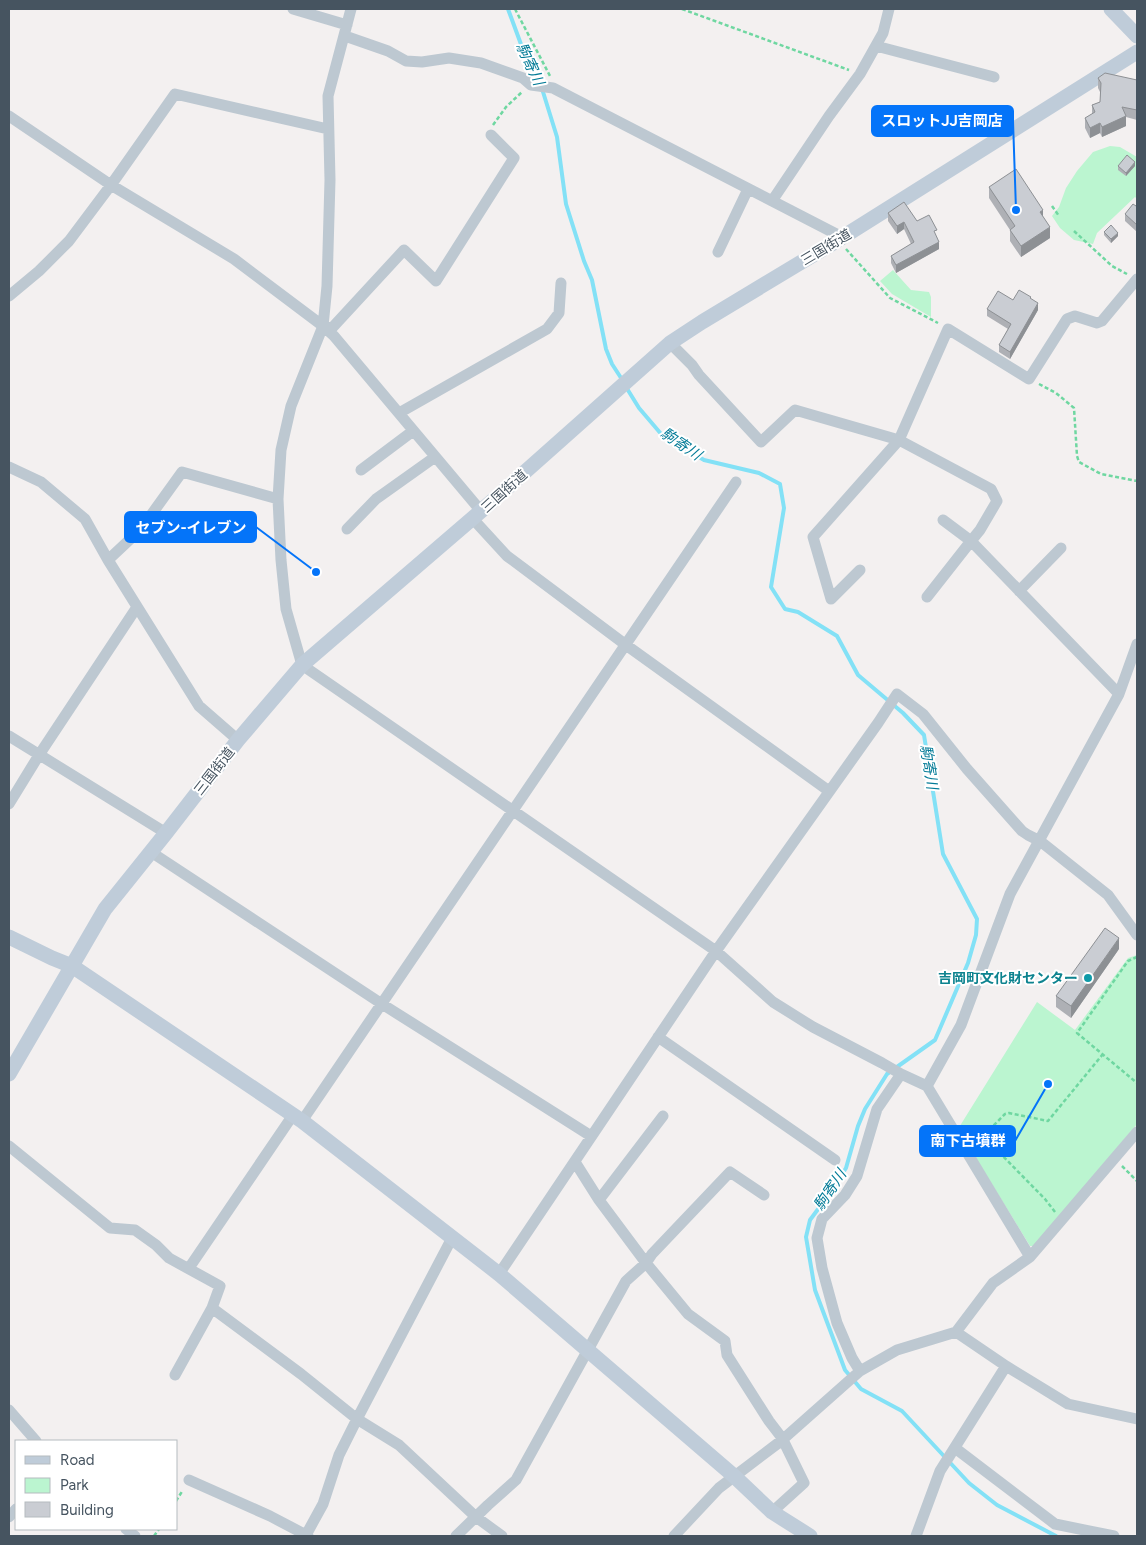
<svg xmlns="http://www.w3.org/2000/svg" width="1146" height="1545" font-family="Figtree,'Noto Sans JP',sans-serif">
  <rect width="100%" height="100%" fill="#f3f0f0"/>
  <!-- green -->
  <path fill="#bbf5d0" d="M1110,146L1120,147L1137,157V199L1135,197L1097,233L1093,244L1074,240L1060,228L1052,216L1059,207L1066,188L1077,171L1093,152Z
    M893,270L911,290L929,292L931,297V317L892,294L880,281Z
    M1137,955V1124L1035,1246H1030L958,1129L1037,1002L1075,1030L1128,958Z"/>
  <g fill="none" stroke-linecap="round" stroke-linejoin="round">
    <!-- stream -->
    <path stroke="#83e1f6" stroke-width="4" d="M508,9L522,47L539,79L557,137L566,204L584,261L592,280L606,349L612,364L623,381
      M626,387L639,408L662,435L704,460L759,473L780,484L784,508L771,587L785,609L798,612L837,636L858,675L903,713L924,735L943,854L977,919L976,935L968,963L935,1040L887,1074L865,1109L858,1126L846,1168L830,1193L810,1220L806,1237L815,1290L845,1370L861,1389L902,1411L969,1483L997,1505L1056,1536"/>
    <!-- path -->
    <path stroke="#6fd7a1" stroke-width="2.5" stroke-dasharray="4 2.5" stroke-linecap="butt" d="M515,9L550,76
      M682,9L849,70
      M493,125L506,107L522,92
      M1052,206L1059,216
      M1074,231L1112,266L1127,274
      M846,249L890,298L938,323
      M1039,384L1056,393L1074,408L1077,456L1079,462L1101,474L1137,481
      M1137,957L1128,961L1077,1033L1137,1083
      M1122,1166L1137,1181
      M1055,1212L1045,1199L987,1140L986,1133L1005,1114L1009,1113L1048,1121L1103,1054
      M176,1501L183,1490
      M154,1536L159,1529"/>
    <!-- street -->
    <path stroke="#bdc8d1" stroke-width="11" d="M293,9L347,25
      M351,9L328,96L330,180L327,286L323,326L291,406L281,450L278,499L281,560L286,609L302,665L716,951L773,1002L813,1027L882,1063L901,1074L927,1086L1030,1257
      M345,36L388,51L406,61L422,62L449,58L481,63L523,78L531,85L553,88L842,237
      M876,46L994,77
      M9,116L111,185L234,259L323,326L334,336L481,511
      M772,201L829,116L860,74L883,33L889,9
      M718,252L748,189
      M9,296L39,271L69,241L111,185L175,94L328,129
      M323,326L332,328L404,250L436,281L514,158L491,135
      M670,343L692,365L699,375L761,442L795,410L899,440L991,489L997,501L980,530L971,541L1119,694
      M399,413L547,329L559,313L561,283
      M9,467L41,482L85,519L108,560L199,706L238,740
      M361,470L413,431
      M473,519L507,556L626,645L829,791
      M347,529L376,499L435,457
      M108,560L141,529L182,472L278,499
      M860,570L831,599L813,537L899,440L948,329L1029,379L1067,319L1075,316L1097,323L1102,321L1137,279
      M1019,591L1061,548
      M927,597L971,541L943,520
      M9,736L166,833
      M9,804L39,755L137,607
      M151,852L382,1004L591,1136
      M658,1037L835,1160
      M927,1086L961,1025L1010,894L1119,694L1137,644
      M302,1121L736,482
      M9,1146L110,1228L135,1230L156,1245L169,1258L220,1286L212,1308L175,1375
      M575,1162L599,1200L646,1263L688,1314L725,1341L727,1355L769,1421L782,1438L804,1483L772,1512
      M599,1200L663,1116
      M189,1268L293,1115
      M499,1274L716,951L878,723L897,694L923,714L967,769L1022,831L1028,835L1040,841L1108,895L1137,935
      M212,1308L301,1374L357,1419L399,1445L476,1517L502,1536
      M956,1332L1006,1366L1068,1404L1137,1419
      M860,1371L852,1358L837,1323L822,1268L817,1238L822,1219L845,1195L857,1176L877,1109L901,1074
      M9,1410L36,1441
      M955,1448L1055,1524L1114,1536
      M189,1480L270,1516L308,1536
      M9,1517L16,1509
      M126,1529L135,1536
      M306,1535L323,1504L339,1455L357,1419L452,1238
      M456,1536L488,1505L516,1480L626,1281L646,1263L652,1254L730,1172L764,1195
      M674,1536L719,1488L781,1441L860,1371L897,1350L956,1332L993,1283L1030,1257L1137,1132
      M916,1536L940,1471L1006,1366"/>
    <!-- secondary -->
    <path stroke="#bfccd9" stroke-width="15" d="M1111,9L1137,36
      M9,937L52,958L72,966L302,1121L499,1274L734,1476L772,1512L810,1536
      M9,1074L105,909L166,833L238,740L302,665L481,511L670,343L702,322L838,240L1137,52"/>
  </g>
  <!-- wall -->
  <path fill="#aeb0b5" d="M1098,78L1137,80V120L1126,117V126L1102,137L1100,133L1090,138L1085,128V118L1092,114V105L1100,102V92L1098,88Z
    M1118,166H1135L1126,176L1118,170Z
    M989,187L1043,217L1050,238L1021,257L1010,241V230L989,198Z
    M1137,204V232L1125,221V214Z
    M888,213L917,221L937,237L939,249L896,273L891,263V256L911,244L904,229L897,234L888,221Z
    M1104,232L1118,236L1111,243L1104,235Z
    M1031,299L1038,310L1010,359L999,352V345L1008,329L987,316V309L1013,300Z
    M1119,949L1071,1018L1056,1007V996Z"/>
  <!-- shaded-wall -->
  <path fill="#8d9094" d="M1126,116V126L1102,137V127Z
    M1100,123V133L1090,138V128Z
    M1135,162V166L1126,176V173Z
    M1043,210V221L1040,212Z
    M904,222V229L897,234V226Z
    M1050,227V238L1021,257V246Z
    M1118,233V236L1111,243V239Z
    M939,242V249L896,273V265Z
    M1038,303V310L1010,359V352Z
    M1119,938V949L1071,1018V1006Z"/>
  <!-- building -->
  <path fill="#cacdd3" stroke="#8d9094" d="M1105,73L1137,80V110L1122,107L1126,116L1102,127L1100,123L1090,128L1085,118L1095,112L1092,105L1100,102L1101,83L1098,78Z
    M1127,155L1135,162L1126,173L1118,166Z
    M1016,169L1043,210L1040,212L1050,227L1021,246L1010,230L1015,226L989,187Z
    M904,202L917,221L929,215L937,230L934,231L939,242L896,265L891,256L914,242L904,222L897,226L888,213Z
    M1133,204L1136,206L1137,204V225L1125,214Z
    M1111,225L1118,233L1111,239L1104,232Z
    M1019,290L1031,297L1030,298L1038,303L1010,352L999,345L1011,324L987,309L998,291L1013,300Z
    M1105,928L1119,938L1071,1006L1056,996Z"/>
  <!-- markers -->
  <circle fill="#0f9aa8" stroke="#fff" stroke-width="2" cx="1088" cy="978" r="5"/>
  <g text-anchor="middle" stroke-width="4" stroke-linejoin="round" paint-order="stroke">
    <!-- street labels -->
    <g font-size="14" fill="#465460" stroke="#fff">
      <text transform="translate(826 247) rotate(-31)" y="5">三国街道</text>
      <text transform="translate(504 491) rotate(-42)" y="5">三国街道</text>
      <text transform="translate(214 771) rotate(-52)" y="5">三国街道</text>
    </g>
    <!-- culture labels -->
    <g font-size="14" font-weight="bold" fill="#0d838f" stroke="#fff" text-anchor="end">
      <text x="1078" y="983">吉岡町文化財センター</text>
    </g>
    <!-- water labels -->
    <g font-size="15" font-style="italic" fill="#037b97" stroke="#fff">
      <text transform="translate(530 64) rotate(65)" y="5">駒寄川</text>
      <text transform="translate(681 444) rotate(34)" y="5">駒寄川</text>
      <text transform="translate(929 767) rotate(81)" y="5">駒寄川</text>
      <text transform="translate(830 1190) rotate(-56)" y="5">駒寄川</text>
    </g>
  </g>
  <!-- callouts -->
  <path fill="none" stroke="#0474f9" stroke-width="2" d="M1016 210L1013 121M316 572L256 527M1048 1084L1015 1141"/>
  <g fill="#0474f9" stroke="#fff" stroke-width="2">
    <circle cx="1016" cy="210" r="5"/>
    <circle cx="316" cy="572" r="5"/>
    <circle cx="1048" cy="1084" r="5"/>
  </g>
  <g fill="#0474f9" stroke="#0474f9" stroke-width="2">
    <rect x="872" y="106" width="141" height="30" rx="5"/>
    <rect x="125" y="512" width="131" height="30" rx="5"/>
    <rect x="920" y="1126" width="95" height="30" rx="5"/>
  </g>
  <g font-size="15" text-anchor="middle" font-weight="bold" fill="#fff">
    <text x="942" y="126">スロットJJ吉岡店</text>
    <text x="191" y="533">セブン-イレブン</text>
    <text x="968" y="1146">南下古墳群</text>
  </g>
  <!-- border -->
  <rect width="1146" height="1545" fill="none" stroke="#465460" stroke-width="20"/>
  <!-- legend -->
  <rect x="15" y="1440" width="162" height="90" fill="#ffffff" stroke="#b5bbbf"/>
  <rect x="25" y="1456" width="25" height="8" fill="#bfccd9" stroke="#b5bbbf"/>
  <text x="60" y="1465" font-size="15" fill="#465460">Road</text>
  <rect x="25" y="1478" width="25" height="15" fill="#bbf5d0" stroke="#b5bbbf"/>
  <text x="60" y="1490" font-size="15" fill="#465460">Park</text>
  <rect x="25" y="1502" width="25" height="15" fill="#cacdd3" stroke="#b5bbbf"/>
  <text x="60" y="1515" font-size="15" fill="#465460">Building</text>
</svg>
